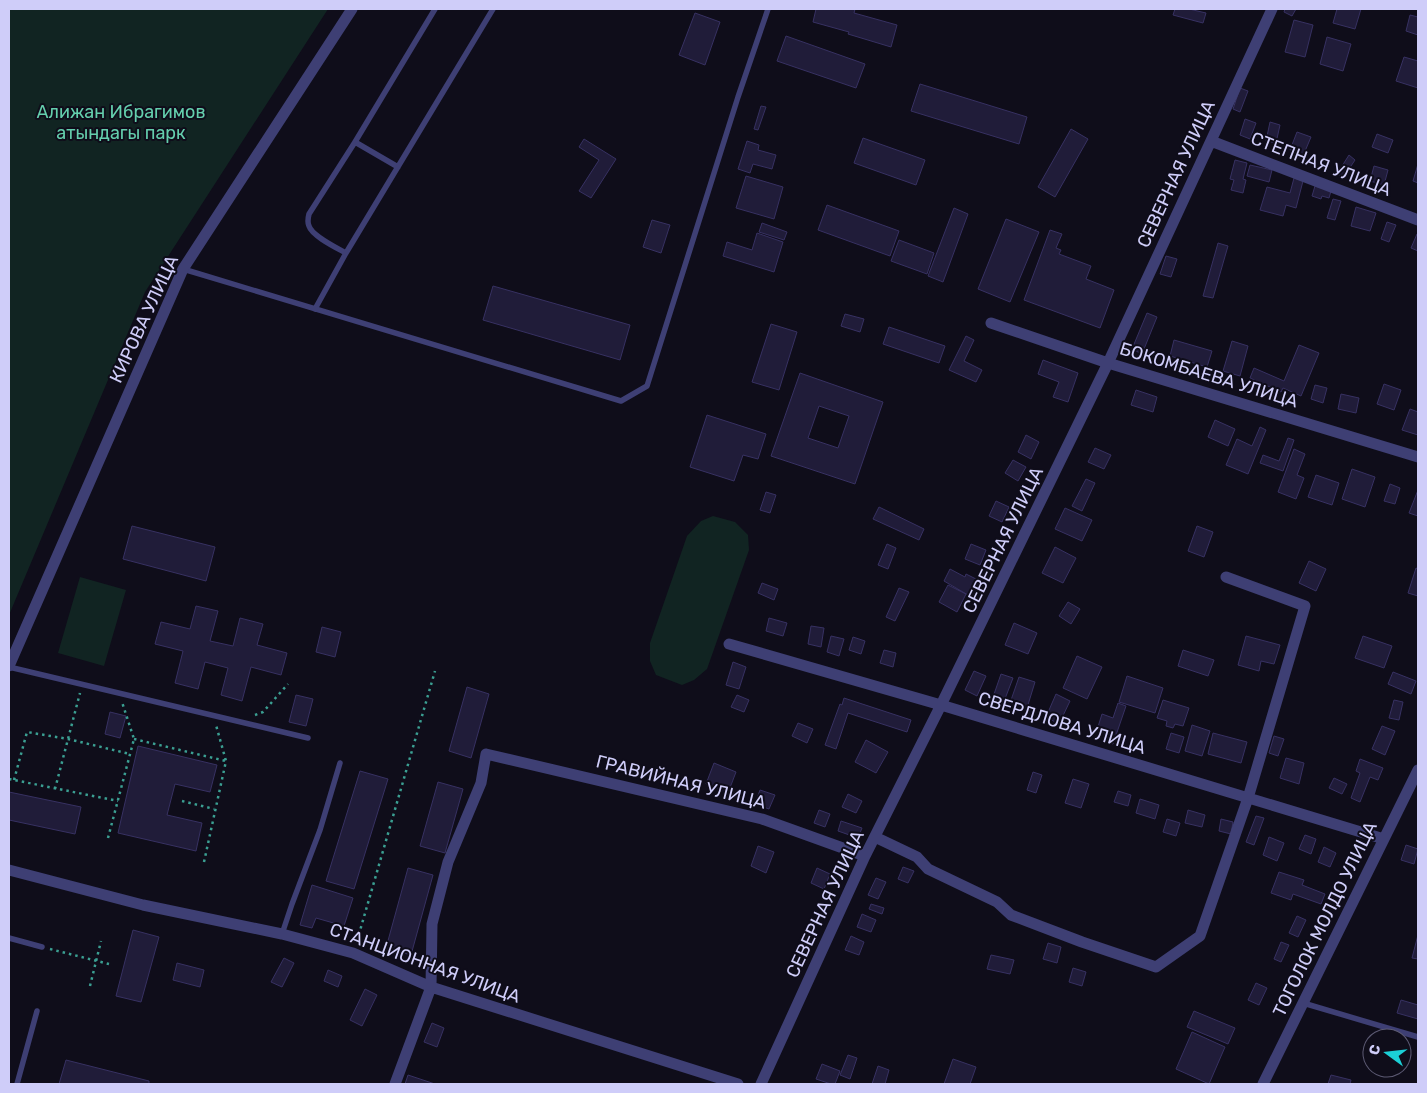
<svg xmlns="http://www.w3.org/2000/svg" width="1427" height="1093" font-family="Rubik,sans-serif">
  <rect width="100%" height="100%" fill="#0f0d1a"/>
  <!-- green -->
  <path fill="#112422" d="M9,9H328L145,292L9,615Z
    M713,516L735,522L748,535L749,550L707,669L694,680L682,685L656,675L650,661V643L687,536L701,521Z
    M80,577L126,590L104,666L58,653Z"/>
  <!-- building -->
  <path fill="#201c39" stroke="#373162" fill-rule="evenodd" d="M816,9H855L854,13L897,25L891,47L848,34L849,32L813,22Z
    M1175,9H1189L1206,13L1203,23L1173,15Z
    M1285,9H1296L1292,16L1284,12Z
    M1337,9H1361L1355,29L1333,23Z
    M695,13L720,22L705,65L679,55Z
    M1410,15L1418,17V35L1406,31Z
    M1294,20L1313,25L1305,57L1285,52Z
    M786,36L865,64L856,88L777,61Z
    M1327,37L1351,44L1343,71L1320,64Z
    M1404,57L1418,61V88L1396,81Z
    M920,84L1027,117L1019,144L911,111Z
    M1240,88L1248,91L1240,112L1233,109Z
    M761,106L766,107L758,130L754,129Z
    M1245,119L1256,123L1250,139L1240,135Z
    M1270,122L1280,125L1276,143L1266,141Z
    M1071,129L1088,139L1055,197L1038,187Z
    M1297,132L1311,137L1303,156L1290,150Z
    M1377,134L1393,140L1388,153L1372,147Z
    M863,138L925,160L916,185L854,163Z
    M584,139L616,159L591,198L579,191L599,160L579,147Z
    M747,141L759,145L758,150L776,155L772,169L753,164L750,173L738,169Z
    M1349,155L1355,160L1343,178L1337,174Z
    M1235,160L1247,163L1243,179L1246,180L1243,193L1231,190L1234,180L1230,179Z
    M1418,164V183L1413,181Z
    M1250,165L1272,170L1269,182L1247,176Z
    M1374,166L1388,170L1384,185L1370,181Z
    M746,176L783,187L774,219L736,208Z
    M1294,178L1303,181L1296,208L1286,205L1283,216L1260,210L1267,187L1290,193Z
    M1315,186L1331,191L1329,198L1322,196L1321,199L1312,196Z
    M1333,199L1341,201L1335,220L1327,218Z
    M827,205L899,231L890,256L818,230Z
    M1356,207L1376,213L1370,231L1351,226Z
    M954,208L968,214L943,282L928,276Z
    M1006,219L1039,232L1010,302L978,289Z
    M652,220L670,225L661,253L643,247Z
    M1387,222L1396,225L1389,242L1381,239Z
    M762,223L787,232L784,240L759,232Z
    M1050,230L1062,234L1056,248L1061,250L1059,254L1091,266L1086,279L1114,290L1100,328L1024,300Z
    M757,233L783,242L774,272L723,256L727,242L752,250Z
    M1417,234H1418V251L1411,248Z
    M899,240L934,253L927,274L891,261Z
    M1218,243L1228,246L1213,298L1203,296Z
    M1166,256L1177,259L1171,277L1160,274Z
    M493,286L630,325L620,360L483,320Z
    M1147,313L1157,317L1142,354L1132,349Z
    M845,314L864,319L860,332L841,326Z
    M771,324L797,332L779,390L752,382Z
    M889,327L945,346L939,363L883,344Z
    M966,336L974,340L964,361L982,370L976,382L949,370Z
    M1174,340L1212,351L1207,367L1170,356Z
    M1232,341L1248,346L1240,376L1223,371Z
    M1299,345L1319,353L1301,396L1283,388L1281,392L1250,378L1254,368L1284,381Z
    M1043,360L1078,373L1068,402L1053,397L1059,382L1038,374Z
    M800,373L883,402L855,484L771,456ZM819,406L849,416L838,448L808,438Z
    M1384,384L1401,390L1394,410L1377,404Z
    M1315,385L1327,388L1323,403L1311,399Z
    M1136,390L1157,397L1153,412L1131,405Z
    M1341,394L1359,398L1356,413L1338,409Z
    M1410,409L1418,412V435L1402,430Z
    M707,415L766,434L758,459L743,455L734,481L690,467Z
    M1215,420L1235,429L1228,446L1208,437Z
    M1260,427L1266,430L1248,474L1226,465L1237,439L1252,446Z
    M1026,435L1039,442L1031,459L1018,452Z
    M1288,438L1294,440L1283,471L1260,463L1263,455L1279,461Z
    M1095,448L1111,455L1104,469L1088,462Z
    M1294,449L1305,454L1297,475L1304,478L1296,499L1278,492Z
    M1013,460L1026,467L1018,481L1005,473Z
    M1352,469L1375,477L1365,507L1342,499Z
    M1316,475L1339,483L1332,505L1308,497Z
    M1086,479L1095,483L1082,511L1072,506Z
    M1390,484L1400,488L1395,504L1384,501Z
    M1418,490V516L1409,513Z
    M766,492L776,495L770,513L760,510Z
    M996,501L1009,507L1002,522L989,516Z
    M879,507L924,529L919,540L873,519Z
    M1065,508L1092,520L1082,541L1055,529Z
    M132,526L215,547L206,581L123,559Z
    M1197,526L1213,532L1204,557L1188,551Z
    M887,544L896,548L888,569L878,565Z
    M971,544L986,550L980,565L965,559Z
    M1055,547L1076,558L1063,583L1042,573Z
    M1309,561L1326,569L1316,591L1299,583Z
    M1416,568L1418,569V596L1408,593Z
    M950,569L965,577L966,574L976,579L968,595L944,581Z
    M762,583L778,589L774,600L758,593Z
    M948,585L966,594L957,612L939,602Z
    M899,588L909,592L895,621L886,617Z
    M1068,602L1080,609L1071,624L1059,616Z
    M196,606L218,611L210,641L233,646L240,618L263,624L257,645L287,653L281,675L251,667L242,701L221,695L228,668L205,662L198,689L175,683L183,651L155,644L161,622L190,629Z
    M769,618L787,623L783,636L766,631Z
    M1014,623L1037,633L1028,654L1005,645Z
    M811,626L824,628L821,647L808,644Z
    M322,627L341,632L335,657L316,652Z
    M831,636L844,639L839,656L827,652Z
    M1246,636L1280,645L1274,664L1261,661L1259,671L1238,665Z
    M1363,636L1392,646L1384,668L1355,658Z
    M853,637L865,641L861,654L849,650Z
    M884,650L896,653L893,667L880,663Z
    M1183,650L1214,660L1208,676L1178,666Z
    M1077,656L1102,667L1087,699L1063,688Z
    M733,662L746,667L739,689L726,685Z
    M974,671L986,676L977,696L965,690Z
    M1393,672L1416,681L1411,694L1388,684Z
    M1001,674L1013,678L1003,704L992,700Z
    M1127,676L1163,688L1155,713L1119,702Z
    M1019,677L1035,682L1027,708L1010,703Z
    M467,687L489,694L471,758L449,751Z
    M1056,694L1070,701L1059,724L1046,717Z
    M296,695L313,699L306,726L289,722Z
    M737,695L749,700L744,712L731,707Z
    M844,698L911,720L907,732L848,713L836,749L825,745L840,704L842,705Z
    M1163,700L1189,708L1183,726L1175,724L1173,728L1166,726L1167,721L1157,718Z
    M1394,700L1403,702L1399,720L1389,718Z
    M1118,703L1126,706L1113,744L1105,741L1108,734L1097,730L1102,714L1113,718Z
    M110,712L126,716L120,738L105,734Z
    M798,723L813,729L807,743L792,736Z
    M1192,725L1210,731L1202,756L1185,751Z
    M1382,726L1395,731L1385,755L1372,749Z
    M1171,733L1184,737L1179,753L1166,749Z
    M1213,733L1247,742L1241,763L1208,754Z
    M1274,736L1284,739L1278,756L1269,753Z
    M866,740L888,752L876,773L855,762Z
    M138,746L217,765L210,792L175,784L167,815L202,823L196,851L118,833Z
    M1286,758L1304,763L1299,784L1280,778Z
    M1360,759L1383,768L1378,780L1370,777L1360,802L1351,798L1360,773L1356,771Z
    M714,763L736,772L728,793L706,784Z
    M360,771L388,779L354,889L326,881Z
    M1033,772L1042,775L1036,793L1027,790Z
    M1334,778L1347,784L1342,794L1329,788Z
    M1073,779L1089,784L1081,808L1065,803Z
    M438,782L463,789L445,853L420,846Z
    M760,790L775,795L769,809L755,804Z
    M1118,791L1131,795L1128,806L1114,802Z
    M9,792L81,807L75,834L9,820Z
    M848,794L862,801L856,813L842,807Z
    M1140,799L1159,805L1155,819L1136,813Z
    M819,810L830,814L825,827L814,823Z
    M1188,810L1205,815L1202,827L1185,823Z
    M1256,816L1264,818L1254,845L1246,842Z
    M1167,819L1180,823L1176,836L1163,832Z
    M1221,819L1233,822L1231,834L1219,831Z
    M841,821L862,828L858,838L838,831Z
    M1305,835L1316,839L1311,854L1299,849Z
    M1269,837L1284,843L1277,861L1263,855Z
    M1406,845L1418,849L1414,864L1401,860Z
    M758,846L774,852L766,873L751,866Z
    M1324,847L1336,853L1330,867L1318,862Z
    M903,867L914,871L908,883L898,879Z
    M408,868L433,875L411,955L386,948Z
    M817,868L830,874L824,889L811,883Z
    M1279,872L1304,880L1302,885L1325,894L1321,904L1293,894L1291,900L1271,893Z
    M876,878L886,882L878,899L868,895Z
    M312,885L353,898L344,926L316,918L312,928L300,925Z
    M871,904L884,908L882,914L869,909Z
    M862,914L876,920L871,932L857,927Z
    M1297,916L1306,920L1298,937L1289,933Z
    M133,930L159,937L141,1002L116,996Z
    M1418,935V959L1412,958Z
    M851,936L864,942L859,955L845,950Z
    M1281,942L1289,945L1281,962L1274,959Z
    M1048,943L1061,947L1057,963L1043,959Z
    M991,955L1014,960L1010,974L987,969Z
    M284,958L294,963L282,987L271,982Z
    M177,963L204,970L200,987L173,980Z
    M1073,968L1086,972L1082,986L1069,982Z
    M328,970L342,976L338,987L324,981Z
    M1256,983L1267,988L1259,1005L1248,1000Z
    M365,989L377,995L362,1026L350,1020Z
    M1401,1000L1418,1005V1019L1397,1013Z
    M1194,1011L1235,1028L1228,1044L1187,1027Z
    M432,1023L444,1028L437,1047L424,1042Z
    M1192,1032L1225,1047L1209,1084L1176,1069Z
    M848,1055L857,1058L850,1079L840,1075Z
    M953,1059L976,1067L970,1084H944Z
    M66,1060L149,1081V1084H59Z
    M822,1064L840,1071L835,1084H831L816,1079Z
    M878,1066L889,1070L885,1084H872Z
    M408,1075L435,1084H405Z
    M1331,1075L1351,1080L1350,1084H1328Z"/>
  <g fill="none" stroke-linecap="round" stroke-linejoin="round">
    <!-- path -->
    <path stroke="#3b9f92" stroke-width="2.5" stroke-dasharray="2.5 4" stroke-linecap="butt" d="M255,715L263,712L288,684
      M134,739L226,761
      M9,779L118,801
      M14,780L27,732L68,739L130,754
      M55,789L80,693
      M182,801L214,809
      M108,838L134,739L122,702
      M204,862L226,761L216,725
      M357,941L435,671
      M50,949L109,964
      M90,986L101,941"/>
    <!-- service -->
    <path stroke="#3e3f74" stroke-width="5.5" d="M355,142L398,167
      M346,253C337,248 312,236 309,226C307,222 308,218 309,214L355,142L435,9
      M183,269L621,401L647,386L738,97L768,9
      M315,309L346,253L493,9
      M9,667L308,738
      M282,934L292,904L320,830L340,763
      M9,938L42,947
      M1303,1003L1418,1037
      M17,1084L37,1011"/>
    <!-- minor -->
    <path stroke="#3e3f74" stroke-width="11" d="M1211,141L1418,220
      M991,323L1108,363L1418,457
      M729,644L941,705L1384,839
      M9,666L183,269L352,9
      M875,837L917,857L928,869L997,902L1011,915L1082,942L1156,967L1200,936L1248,798L1305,606L1226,577
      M9,870L143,905L282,934L353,953L431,987L738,1084
      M395,1084L431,987L432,924L448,862L481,783L486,754L762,819L865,856
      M761,1084L865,856L941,705L1108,363L1272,9
      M1263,1084L1418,770"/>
  </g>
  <g text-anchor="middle" stroke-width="4" stroke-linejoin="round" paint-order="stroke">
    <!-- park labels -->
    <g font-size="18" fill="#64cead" stroke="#0f0d1a">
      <text x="121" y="118">Алижан Ибрагимов<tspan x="121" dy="21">атындагы парк</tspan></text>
    </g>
    <!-- street labels -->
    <g font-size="18" fill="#cfcdf9" stroke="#0f0d1a">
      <text transform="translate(1321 164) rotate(21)" y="6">СТЕПНАЯ УЛИЦА</text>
      <text transform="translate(1176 174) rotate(-65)" y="6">СЕВЕРНАЯ УЛИЦА</text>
      <text transform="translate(144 319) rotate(-65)" y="6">КИРОВА УЛИЦА</text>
      <text transform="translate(1209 375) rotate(17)" y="6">БОКОМБАЕВА УЛИЦА</text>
      <text transform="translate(1003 540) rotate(-64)" y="6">СЕВЕРНАЯ УЛИЦА</text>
      <text transform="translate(1062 723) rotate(17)" y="6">СВЕРДЛОВА УЛИЦА</text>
      <text transform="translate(681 782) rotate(14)" y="6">ГРАВИЙНАЯ УЛИЦА</text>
      <text transform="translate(825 904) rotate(-65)" y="6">СЕВЕРНАЯ УЛИЦА</text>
      <text transform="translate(1325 919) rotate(-64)" y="6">ТОГОЛОК МОЛДО УЛИЦА</text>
      <text transform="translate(425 963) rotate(20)" y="6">СТАНЦИОННАЯ УЛИЦА</text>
    </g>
  </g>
  <!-- border -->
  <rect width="1427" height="1093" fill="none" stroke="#cfcdf9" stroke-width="20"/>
  <!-- north arrow -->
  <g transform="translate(1387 1053) rotate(285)"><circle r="24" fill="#0f0d1a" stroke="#5c5a73"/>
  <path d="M0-4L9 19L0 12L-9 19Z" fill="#1bcfd6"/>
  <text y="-8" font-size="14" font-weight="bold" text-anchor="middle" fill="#cfcdf9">С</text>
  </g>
</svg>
